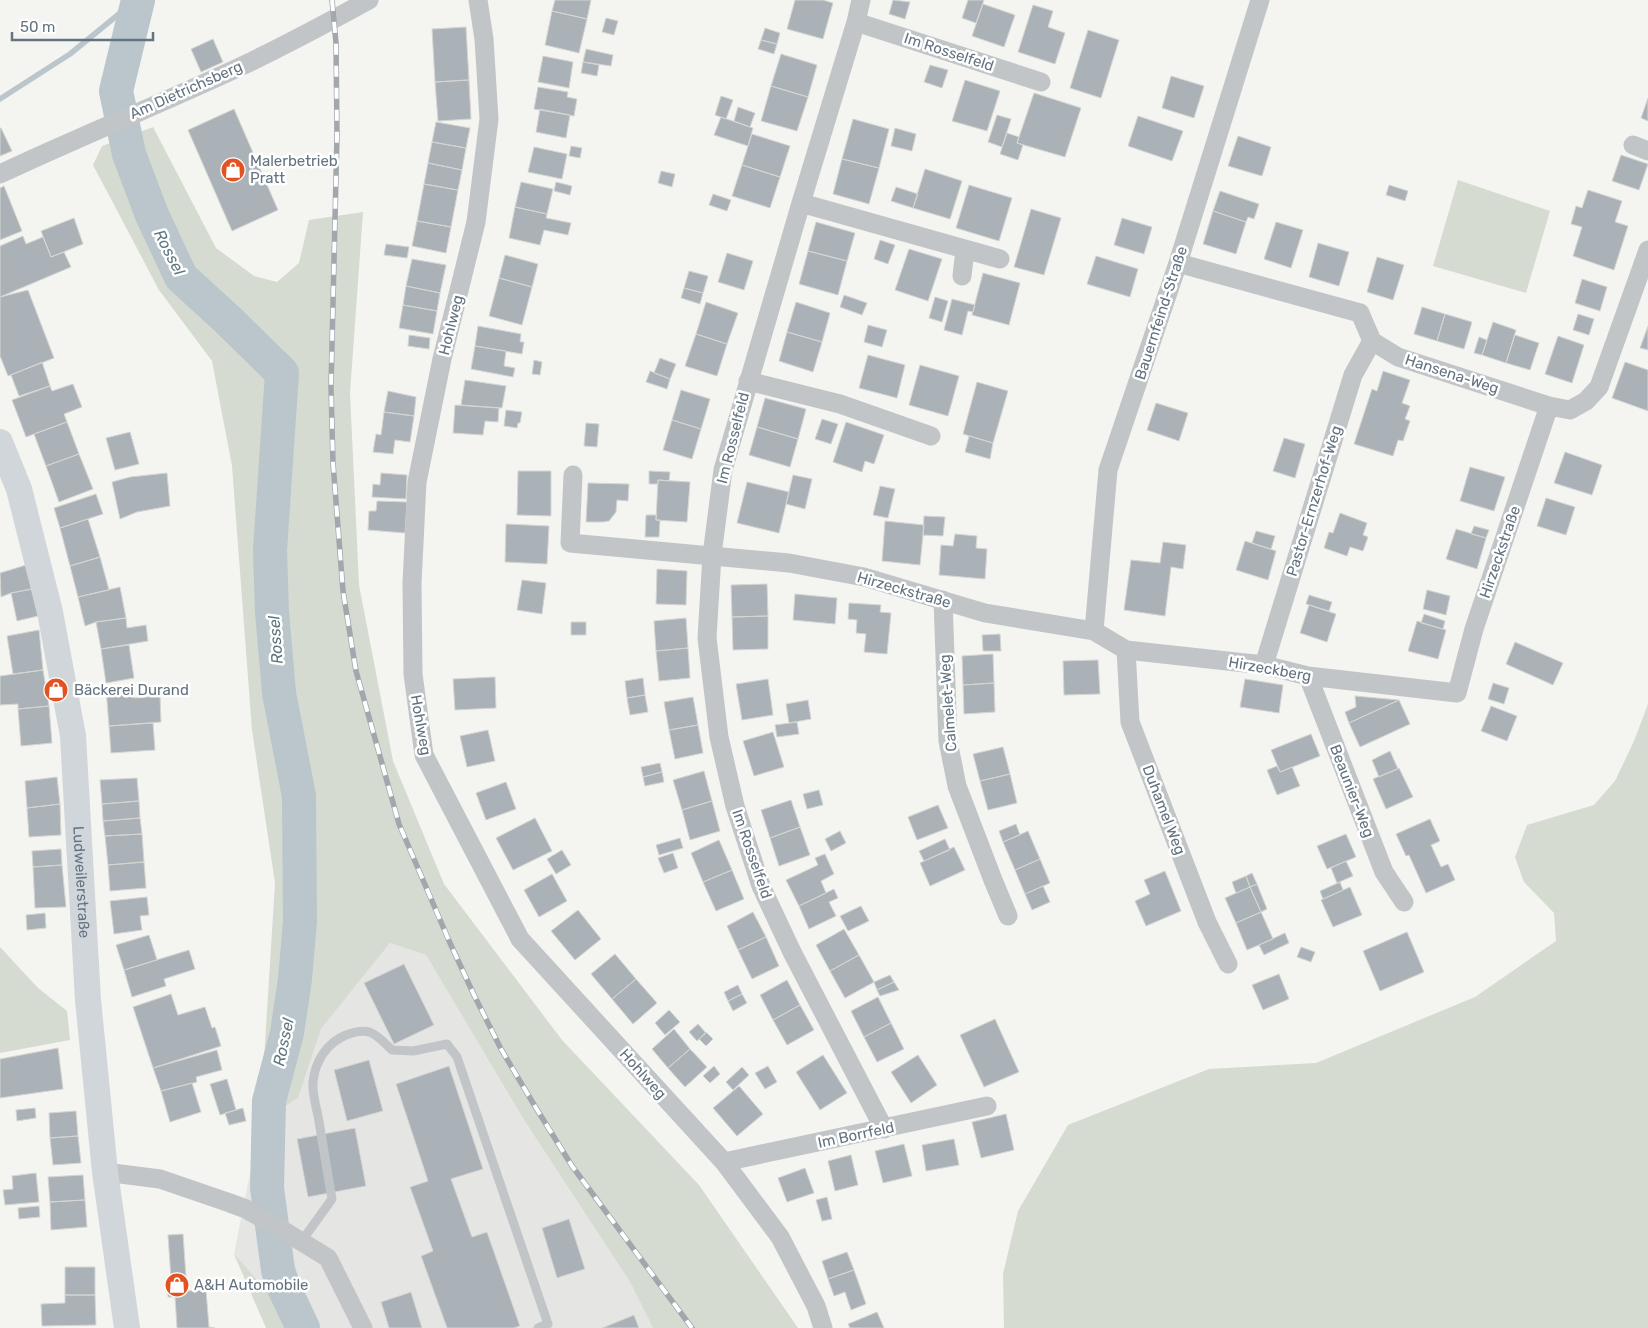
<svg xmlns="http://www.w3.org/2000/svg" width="1648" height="1328" font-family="Rubik,sans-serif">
  <rect width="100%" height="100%" fill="#f4f4f0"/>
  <!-- built -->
  <path fill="#e5e6e4" d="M390,943L426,955L524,1120L630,1282L653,1328H301L234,1254L260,1123L298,1098L321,1029Z"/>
  <!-- green -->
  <path fill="#d5dbd1" d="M153,127L216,248L254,276L277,282L299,263L309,220L363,212L350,393L359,585L393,761L444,884L562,1040L699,1185L798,1328H653L630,1282L524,1120L426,955L390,943L321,1029L298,1098L260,1123L275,883L252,730L232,466L212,361L159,290L93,165L102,146Z
    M1458,180L1550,211L1526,293L1433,266Z
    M1648,704V1328H1004L1003,1274L1018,1211L1068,1125L1209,1069L1316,1063L1475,997L1556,941L1554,913L1524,882L1515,857L1527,825L1594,805L1615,781L1634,741Z
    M0,947L38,988L67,1011L70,1040L0,1053Z
    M234,1254L301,1328H266Z"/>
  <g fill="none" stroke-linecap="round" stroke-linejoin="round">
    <!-- stream -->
    <path stroke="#bac6cb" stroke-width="5.5" d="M0,99L70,54L136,0"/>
    <!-- river -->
    <path stroke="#bac6cb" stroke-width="34" d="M138,0L116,91L129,154L152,215L181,277L228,320L282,373L270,550L272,612L279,693L299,796L300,922L295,979L287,1033L269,1101L267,1188L278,1270L284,1288L303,1328"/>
  </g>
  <!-- building -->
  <path fill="#abb2b7" stroke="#d5d5d3" d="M555,0H591L587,19L552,11Z
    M795,0H823L833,3L823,39L787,29Z
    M893,0L910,2L905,19L889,14Z
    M968,0H984L976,23L962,18Z
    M983,4L1015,15L1004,47L972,36Z
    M1033,5L1053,11L1048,27L1065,33L1055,64L1018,52Z
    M552,11L587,19L579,53L545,45Z
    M606,18L618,21L614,35L602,32Z
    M466,27L469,80L435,82L432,29Z
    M765,28L780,33L777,44L761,40Z
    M1088,30L1119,40L1101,98L1070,88Z
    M213,39L223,62L201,72L191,49Z
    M761,40L777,44L774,54L758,49Z
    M586,49L613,55L611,66L583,62Z
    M781,54L817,65L808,97L771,86Z
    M543,56L573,62L569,88L538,82Z
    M583,62L599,65L597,76L581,73Z
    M930,65L948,70L942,88L924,82Z
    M1171,76L1204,86L1194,118L1162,108Z
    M469,80L471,119L438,121L435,82Z
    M965,80L1000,91L987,131L952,121Z
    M771,86L808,97L797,131L761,121Z
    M538,87L568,92L567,97L577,99L574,116L534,109Z
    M1034,93L1081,108L1065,157L1017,143Z
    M721,96L733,100L726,119L715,115Z
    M1648,98V121L1641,118Z
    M738,107L755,113L750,127L734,121Z
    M234,109L278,210L232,231L188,130Z
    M540,109L570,115L566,138L536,132Z
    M997,115L1011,119L1002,147L988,142Z
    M1138,116L1183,131L1172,161L1128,146Z
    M721,117L753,128L748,146L714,135Z
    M853,119L889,129L879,168L842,159Z
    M436,122L470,128L466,148L432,142Z
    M0,128H1L12,151L0,156Z
    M895,128L916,134L912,151L891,146Z
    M1007,133L1019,137L1017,143L1023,145L1018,160L1000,154Z
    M752,134L790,146L780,177L742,165Z
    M1238,136L1271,147L1262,176L1228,166Z
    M432,142L466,148L462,170L428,163Z
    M571,146L582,148L580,158L569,156Z
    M534,147L567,154L562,179L528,172Z
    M1621,155L1648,164L1639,190L1612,181Z
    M842,159L879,168L869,204L833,194Z
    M428,163L462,170L458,190L424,184Z
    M742,165L780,177L770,208L732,196Z
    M925,169L962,181L950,219L913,208Z
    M661,171L675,174L672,187L658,183Z
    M521,182L553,189L547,214L515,207Z
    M556,182L572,186L570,195L554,191Z
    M424,184L458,190L451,227L417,221Z
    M969,185L1012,198L999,241L956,228Z
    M1389,185L1408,191L1405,201L1386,195Z
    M4,186L22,231L0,240V188Z
    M896,187L918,194L913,208L891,201Z
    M1588,190L1622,201L1615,222L1628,226L1614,270L1573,256L1582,227L1571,224L1576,206L1582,208Z
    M1220,191L1259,204L1254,219L1248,217L1246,222L1213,211Z
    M713,194L731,200L727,211L709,205Z
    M515,207L547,214L546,218L571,223L568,235L544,230L540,245L509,238Z
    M1031,209L1061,218L1044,275L1014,267Z
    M1213,211L1246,222L1236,254L1203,244Z
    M74,218L83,244L51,257L41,231Z
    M1122,218L1152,227L1144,254L1114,245Z
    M417,221L451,227L446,253L412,246Z
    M816,222L855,233L847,261L808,251Z
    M1276,222L1303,230L1291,268L1264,259Z
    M23,236L26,244L43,237L51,257L64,252L71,267L0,297V246Z
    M880,240L895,245L888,264L874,259Z
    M1318,243L1349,252L1339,286L1309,277Z
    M386,244L409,247L407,258L384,255Z
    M909,249L942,259L928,301L895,290Z
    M808,251L847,261L838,295L799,284Z
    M727,253L753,261L744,290L718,282Z
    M505,255L538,264L532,287L499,278Z
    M1096,256L1138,269L1130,297L1087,284Z
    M1377,257L1404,265L1393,300L1367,292Z
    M412,259L446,265L440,293L406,286Z
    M689,271L708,276L703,293L684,288Z
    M983,273L1020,283L1009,325L972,315Z
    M499,278L532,287L522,325L489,316Z
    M1582,279L1607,287L1600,311L1575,303Z
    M406,286L440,293L437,311L403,305Z
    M684,288L703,293L700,304L681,298Z
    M28,290L54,358L8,376L0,356V297Z
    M844,295L867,303L862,315L840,307Z
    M935,297L948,301L942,322L929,318Z
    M952,299L975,305L973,312L968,311L962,335L944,330Z
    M706,302L738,313L727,344L696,334Z
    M796,302L830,313L822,342L787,332Z
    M403,305L437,311L433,334L399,328Z
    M1422,307L1445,314L1437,341L1414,334Z
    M1445,314L1472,322L1464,349L1437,341Z
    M1578,314L1594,319L1589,335L1573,330Z
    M1493,322L1516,330L1506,363L1482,355Z
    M868,325L887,330L882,347L864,342Z
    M478,326L521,334L520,342H524L522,354L475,346Z
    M1648,326V350L1640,348Z
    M787,332L822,342L813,372L779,361Z
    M696,334L727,344L717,376L685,366Z
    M409,335L430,338L429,349L408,346Z
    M1515,335L1539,343L1530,370L1506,363Z
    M1558,336L1584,345L1572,383L1545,374Z
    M1479,337L1487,340L1482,355L1474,353Z
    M475,346L506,351L504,366L515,368L513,377L471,369Z
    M868,355L905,365L897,398L859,388Z
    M660,358L676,364L670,379L654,373Z
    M534,360L542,362L540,375L532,374Z
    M42,362L50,386L19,396L11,375Z
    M1625,362L1648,370V411L1612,398Z
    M920,365L959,376L948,416L909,405Z
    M650,371L670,379L667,389L646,382Z
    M1383,371L1410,380L1402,403L1410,406L1405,419L1410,421L1403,441L1398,440L1393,456L1354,444L1372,389L1377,391Z
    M465,380L506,386L502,408L461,405Z
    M977,382L1008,391L993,443L963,434Z
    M73,384L82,407L64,414L67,422L26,437L12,400L50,386L52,391Z
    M681,390L710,399L701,429L672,420Z
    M388,391L416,397L414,416L384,412Z
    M765,398L806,409L798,439L757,427Z
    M1156,403L1188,413L1179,441L1147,430Z
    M455,405L499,408L498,422L485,421L483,435L453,433Z
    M506,410L522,412L520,423H518L517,428L504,426Z
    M384,412L414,416L410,442L395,440L393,454L373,452L376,434L381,435Z
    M822,419L838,424L831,444L815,439Z
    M672,420L701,429L692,459L663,450Z
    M67,422L79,454L46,466L34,434Z
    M846,422L884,435L874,464L865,461L862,472L833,462Z
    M586,423L599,424L597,447L584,446Z
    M757,427L798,439L790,467L749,455Z
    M130,432L139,464L115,470L106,438Z
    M969,436L993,443L990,459L965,452Z
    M1284,438L1305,444L1295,478L1273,471Z
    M1565,452L1602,465L1592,495L1554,483Z
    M79,454L93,489L59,502L46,466Z
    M1470,467L1505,477L1494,511L1460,501Z
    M518,471H551V516L517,515Z
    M649,471L670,472L669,481L658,480V484H649Z
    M167,473L170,506L137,512L120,519L112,482L130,477Z
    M381,473L407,475L406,499L372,497L373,484L380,485Z
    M793,475L812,479L805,509L786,504Z
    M658,480L690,482L687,522L656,520Z
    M747,482L789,492L779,533L737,523Z
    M588,483L629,484L628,501L617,500L616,512L609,521L603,522H586Z
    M880,486L895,489L888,518L873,515Z
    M96,494L103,514L60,528L54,508Z
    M1546,498L1575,507L1566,535L1537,526Z
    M377,501L407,502L405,533L368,530L369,511H376Z
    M1340,513L1367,523L1363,535L1368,537L1363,551L1350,547L1347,556L1324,548L1329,532L1333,533Z
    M646,515H656V520H660L659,537H645Z
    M924,516L945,517L943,536L923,535Z
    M88,519L100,557L70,566L60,528Z
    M885,521L924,525L920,565L882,561Z
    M506,524L549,526L547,564L505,562Z
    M1474,526L1489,530L1486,538L1471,534Z
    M1456,529L1486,538L1477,569L1446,559Z
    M1256,531L1275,536L1271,549L1252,543Z
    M955,534L977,536L976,548L987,549L985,579L939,575L941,545L953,546Z
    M1245,541L1276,551L1268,580L1236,570Z
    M1163,542L1186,545L1183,569L1171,567L1165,616L1124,610L1131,560L1160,563Z
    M100,557L109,590L78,597L70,566Z
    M26,565L32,589L11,593L1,597L0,573Z
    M657,569L687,571L686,605L656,604Z
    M522,580L546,583L542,614L517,610Z
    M767,584L768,616L732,617L731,585Z
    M120,587L126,618L96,622L85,626L78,597Z
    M32,589L38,616L17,621L11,593Z
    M1427,590L1450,596L1446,615L1423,609Z
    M795,594L837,598L835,624L793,620Z
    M1309,595L1332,602L1329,611L1306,604Z
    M849,603L881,605L880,612L891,613L887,654L864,652L866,634L856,633L857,620L848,619Z
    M1309,605L1336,614L1327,642L1300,633Z
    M1424,614L1445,621L1443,629L1421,623Z
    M768,616V649L733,650L732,617Z
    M126,618L127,628L146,625L148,641L101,649L96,622Z
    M686,618L688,648L656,651L654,621Z
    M1417,621L1446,630L1438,659L1408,651Z
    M571,622H586V635H571Z
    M39,630L43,670L13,674L7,636Z
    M1000,634L1001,651H983L982,635Z
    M1515,642L1563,663L1553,685L1506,664Z
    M129,645L134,678L106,683L101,649Z
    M688,648L690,678L659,681L656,651Z
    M993,654L994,683L963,685L962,656Z
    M1098,660L1100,694L1064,695L1063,661Z
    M43,670L49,706L18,709V704L0,705V676Z
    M495,677L496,708L455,710L453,679Z
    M643,678L645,695L627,698L625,681Z
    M768,679L773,715L742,720L736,684Z
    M1245,679L1283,685L1279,713L1240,707Z
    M994,683L995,712L964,714L963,685Z
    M1493,683L1509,688L1504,704L1488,699Z
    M133,687L134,698L160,696L161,722L109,726L106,689Z
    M645,695L648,712L630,715L627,698Z
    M1355,696L1399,700L1349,723L1345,712L1356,707Z
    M693,697L698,725L669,730L664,702Z
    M808,700L811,719L789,723L786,704Z
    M1399,700L1410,724L1360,747L1349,723Z
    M49,706L52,743L21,746L18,709Z
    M1491,706L1517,716L1507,741L1481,731Z
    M797,722L799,734L777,737L775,725Z
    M153,723L155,750L111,753L109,726Z
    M698,725L703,753L675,759L669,730Z
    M488,730L495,761L467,767L460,736Z
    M773,732L784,767L754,776L743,741Z
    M1311,734L1320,756L1280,772L1271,750Z
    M1003,747L1010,774L980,781L973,754Z
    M1390,751L1398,769L1379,777L1372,760Z
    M660,763L662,772L643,777L641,767Z
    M1277,766L1280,772L1292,767L1300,786L1277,795L1267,770Z
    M1399,768L1413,797L1386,809L1373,779Z
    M704,771L712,801L682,810L673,780Z
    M662,772L664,782L645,786L643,777Z
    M1010,774L1017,803L988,810L980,781Z
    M57,777L60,804L27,808L25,781Z
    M137,778L139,801L102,804L100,780Z
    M506,782L516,809L486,820L476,793Z
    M819,790L823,805L807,809L803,794Z
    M791,800L800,827L770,838L761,810Z
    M139,801L140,818L103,821L102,804Z
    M712,801L720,831L690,840L682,810Z
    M60,804L61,835L29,837L27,808Z
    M938,805L948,828L917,840L908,817Z
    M140,818L142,834L105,836L103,821Z
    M535,818L552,851L513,870L496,838Z
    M1430,819L1440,841L1431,845L1441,867L1448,864L1455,880L1426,893L1409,855L1406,856L1396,834Z
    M1016,824L1020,835L1003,842L999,831Z
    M800,827L810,855L779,866L770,838Z
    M840,831L846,843L831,851L825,839Z
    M1028,831L1040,859L1015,870L1003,842Z
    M142,834L144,862L108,865L105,836Z
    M1346,834L1356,857L1327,869L1317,846Z
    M680,838L683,848L659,855L656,845Z
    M945,839L950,850L924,861L919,851Z
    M719,840L732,870L703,882L691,853Z
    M954,847L965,870L930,886L920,863Z
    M61,849L62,865L33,867L32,851Z
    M562,850L571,865L556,874L547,859Z
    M673,853L678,868L664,873L658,858Z
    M825,854L834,874L821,881L826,893L799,906L786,880L818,865L815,858Z
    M1040,859L1050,883L1025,894L1015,870Z
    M1346,861L1353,876L1337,883L1331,868Z
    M144,862L146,888L110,891L108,865Z
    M62,865L66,907L35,908L33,867Z
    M732,870L744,899L716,911L703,882Z
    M1165,871L1181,911L1146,926L1135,901L1150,894L1144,880Z
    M1252,873L1257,884L1250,887L1246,876Z
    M552,874L567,901L539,917L524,890Z
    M1246,876L1250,887L1236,893L1232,882Z
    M1340,882L1343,890L1323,899L1320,891Z
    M1257,884L1267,909L1261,912L1250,887Z
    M1043,886L1050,902L1032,910L1025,894Z
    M1250,887L1261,912L1236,923L1225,898Z
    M1350,887L1362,915L1333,927L1321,900Z
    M834,889L838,898L829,902L836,916L809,929L799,906Z
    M147,897L149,915L140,916L142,930L114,934L110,901Z
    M861,906L869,921L848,931L840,916Z
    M578,910L601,939L575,960L551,931Z
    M753,912L766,937L738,950L727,926Z
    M1261,912L1273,939L1247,950L1236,923Z
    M45,913L46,928L27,930L26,915Z
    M844,929L859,955L830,971L816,945Z
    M1407,932L1424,972L1380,991L1363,951Z
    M1285,933L1289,943L1264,955L1259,945Z
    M149,935L157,960L124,970L116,945Z
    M766,937L779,966L752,979L738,950Z
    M1301,947L1315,952L1311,962L1297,957Z
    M189,950L195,969L164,979L166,986L132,997L124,970Z
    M615,954L636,979L612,999L591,974Z
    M859,955L874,982L845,998L830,971Z
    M404,964L434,1025L394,1044L364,983Z
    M1279,974L1289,999L1263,1010L1252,985Z
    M890,975L894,982L877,990L874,982Z
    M636,979L657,1003L633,1024L612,999Z
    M787,980L800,1005L773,1020L760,995Z
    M894,982L899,990L880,996L877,990Z
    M738,985L742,994L728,1001L724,992Z
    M171,994L178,1015L205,1007L212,1028L215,1027L221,1046L153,1068L133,1007Z
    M742,994L747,1003L733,1011L728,1001Z
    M878,997L891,1023L864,1037L851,1011Z
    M800,1005L814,1030L787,1045L773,1020Z
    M669,1010L680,1022L665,1035L655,1023Z
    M995,1019L1019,1072L984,1087L960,1035Z
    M891,1023L904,1049L877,1062L864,1037Z
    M698,1024L706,1033L697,1041L689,1032Z
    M674,1029L690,1049L668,1068L652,1049Z
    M706,1032L713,1039L706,1046L699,1039Z
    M58,1048L63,1089L0,1098V1059Z
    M690,1049L707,1067L685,1087L668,1068Z
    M217,1050L222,1070L196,1077L197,1082L161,1091L153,1068Z
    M823,1055L847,1093L820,1110L796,1072Z
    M918,1055L937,1085L911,1103L891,1072Z
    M369,1060L383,1111L347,1121L334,1070Z
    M449,1066L483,1169L451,1179L472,1237L487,1232L520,1326L514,1328H447L421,1256L433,1251L410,1187L428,1181L396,1084Z
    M714,1066L720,1074L710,1083L703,1076Z
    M768,1066L777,1082L765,1089L755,1073Z
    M742,1067L749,1075L733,1090L726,1082Z
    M227,1079L236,1110L220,1115L210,1084Z
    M192,1083L201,1112L170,1122L161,1091Z
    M739,1086L763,1114L737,1136L713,1108Z
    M35,1108L36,1118L17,1121L16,1110Z
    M243,1108L246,1121L229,1125L225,1113Z
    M76,1111L78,1136L50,1138L49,1113Z
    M1006,1114L1014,1150L981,1158L972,1122Z
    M355,1128L366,1186L308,1197L297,1139Z
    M78,1136L81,1163L53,1165L50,1138Z
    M954,1139L959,1165L926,1171L922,1145Z
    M904,1144L912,1176L883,1183L875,1151Z
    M851,1155L858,1185L835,1191L828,1161Z
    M805,1168L814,1193L787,1202L778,1178Z
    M36,1173L39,1202L5,1205L3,1190L13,1189L12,1176Z
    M83,1175L85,1200L50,1202L48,1177Z
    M827,1197L832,1219L822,1221L816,1200Z
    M85,1200L87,1227L51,1230L50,1202Z
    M39,1206L40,1217L19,1219L18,1208Z
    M569,1219L585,1269L557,1278L542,1228Z
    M183,1234L187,1291L206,1290L209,1327L215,1328H177L175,1297H168L167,1280L171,1279L168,1235Z
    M847,1252L854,1270L828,1279L822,1261Z
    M65,1267H95V1295H65Z
    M854,1270L866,1304L851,1310L845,1292L834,1296L828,1279Z
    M411,1292L422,1328H389L381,1302Z
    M65,1295H95L96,1325L42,1326L41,1304L65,1303Z
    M877,1312L884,1328H850L848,1324Z
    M634,1315L639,1328H602Z"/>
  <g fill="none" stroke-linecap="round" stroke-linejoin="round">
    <!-- lane -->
    <path stroke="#c1c5c8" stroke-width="9" d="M301,1242L332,1199C327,1171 323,1144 318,1116C316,1106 312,1093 313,1082C315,1061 327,1043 346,1035C371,1026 375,1034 392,1050L413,1051L447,1044L457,1057L548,1324L538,1328"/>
    <!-- street -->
    <path stroke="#c1c5c8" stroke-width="19" d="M478,0L484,39L489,119L476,222L442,359L417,482L412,583L413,674L424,755L520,939L724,1162L780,1237L816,1306L823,1328
      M861,0L856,22L801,203L723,470L712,555L707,638L719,737L735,806L761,886L792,952L884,1129
      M856,22L1041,82
      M1633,145L1648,151
      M0,174C81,136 163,103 244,65C286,45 327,23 369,0
      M801,203L1000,259
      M1178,263L1360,313L1372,341L1398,357L1549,406L1570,410L1586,401L1599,387L1648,250
      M962,276L965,250
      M748,381L840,404L931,436
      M573,475L570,543L789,563L864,577L985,613L1094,631L1126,650L1264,665L1308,676L1457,693L1474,629L1549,406
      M943,600L948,741L957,786L993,880L1008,916
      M1094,631L1108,470L1178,263L1260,0
      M1126,650L1130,722L1207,922L1228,964
      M1264,665L1353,375L1372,341
      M1308,676L1384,872L1404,902
      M724,1162L987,1106
      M105,1172L160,1179L230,1203L246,1209L289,1234L328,1258L363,1328"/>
    <!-- secondary -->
    <path stroke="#d1d6da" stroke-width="26" id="s1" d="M0,442L19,489L50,612L73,736L88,1000L105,1172L127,1328"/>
    <defs>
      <path id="rail" d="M332,0L336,43L337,135L331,387L333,463L343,591L356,671L399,824L450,943L474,995L501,1049L536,1108L572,1166L692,1328"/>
    </defs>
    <!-- rail casing -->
    <use href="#rail" stroke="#a2a7ad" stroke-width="5.5"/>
    <!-- rail -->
    <use href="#rail" stroke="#fff" stroke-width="4" stroke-dasharray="11" stroke-linecap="butt"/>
  </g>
  <!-- icons -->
  <defs>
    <symbol id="shop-disc" viewBox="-11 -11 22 22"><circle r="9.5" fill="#e35221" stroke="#fff"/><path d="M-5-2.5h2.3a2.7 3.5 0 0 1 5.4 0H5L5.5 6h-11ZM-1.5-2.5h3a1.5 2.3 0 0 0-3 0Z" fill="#fff"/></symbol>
  </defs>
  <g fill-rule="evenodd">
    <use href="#shop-disc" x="219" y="156" width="28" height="28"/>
    <use href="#shop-disc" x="42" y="676" width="28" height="28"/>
    <use href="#shop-disc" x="163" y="1271" width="28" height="28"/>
  </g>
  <g text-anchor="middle" stroke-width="5" stroke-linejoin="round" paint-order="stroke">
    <!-- street labels -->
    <g font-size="15" fill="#637381" stroke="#fff">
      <text transform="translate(949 52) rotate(18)" y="5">Im Rosselfeld</text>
      <text transform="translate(186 90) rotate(-24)" y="5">Am Dietrichsberg</text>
      <text transform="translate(1161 313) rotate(-72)" y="5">Bauernfeind-Straße</text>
      <text transform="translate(451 325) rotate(-76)" y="5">Hohlweg</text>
      <text transform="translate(1452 374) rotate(18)" y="5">Hansena-Weg</text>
      <text transform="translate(733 438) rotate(-76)" y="5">Im Rosselfeld</text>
      <text transform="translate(1314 501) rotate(-73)" y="5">Pastor-Ernzerhof-Weg</text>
      <text transform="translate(1500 552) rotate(-71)" y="5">Hirzeckstraße</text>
      <text transform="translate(904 590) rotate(16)" y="5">Hirzeckstraße</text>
      <text transform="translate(1270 669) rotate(10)" y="5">Hirzeckberg</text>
      <text transform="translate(948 703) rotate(-94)" y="5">Calmelet-Weg</text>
      <text transform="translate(421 725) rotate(80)" y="5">Hohlweg</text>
      <text transform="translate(1352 791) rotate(69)" y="5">Beaunier-Weg</text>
      <text transform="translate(1164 810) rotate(69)" y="5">Duhamel Weg</text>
      <text transform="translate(752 854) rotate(71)" y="5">Im Rosselfeld</text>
      <text dy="5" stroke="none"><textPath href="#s1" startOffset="450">Ludweilerstraße</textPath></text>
      <text transform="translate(643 1074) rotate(48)" y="5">Hohlweg</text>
      <text transform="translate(856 1135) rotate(-12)" y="5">Im Borrfeld</text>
    </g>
    <!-- poi labels -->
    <g font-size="15" fill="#637381" stroke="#fff" text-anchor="start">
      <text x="250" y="166">Malerbetrieb<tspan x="250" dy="17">Pratt</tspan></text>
      <text x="74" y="695">Bäckerei Durand</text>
      <text x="194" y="1290">A&amp;H Automobile</text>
    </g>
    <!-- water labels -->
    <g font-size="16" font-style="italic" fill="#5f767f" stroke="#fff">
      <text transform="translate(170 252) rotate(63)" y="6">Rossel</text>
      <text transform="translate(275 640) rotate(-94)" y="6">Rossel</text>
      <text transform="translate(283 1042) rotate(-78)" y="6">Rossel</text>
    </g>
  </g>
  <!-- scale -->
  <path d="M12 32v8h141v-8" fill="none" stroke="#637381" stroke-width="2.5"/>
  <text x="20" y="32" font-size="15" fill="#637381" stroke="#ffffff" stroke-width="4" paint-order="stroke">50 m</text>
</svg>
